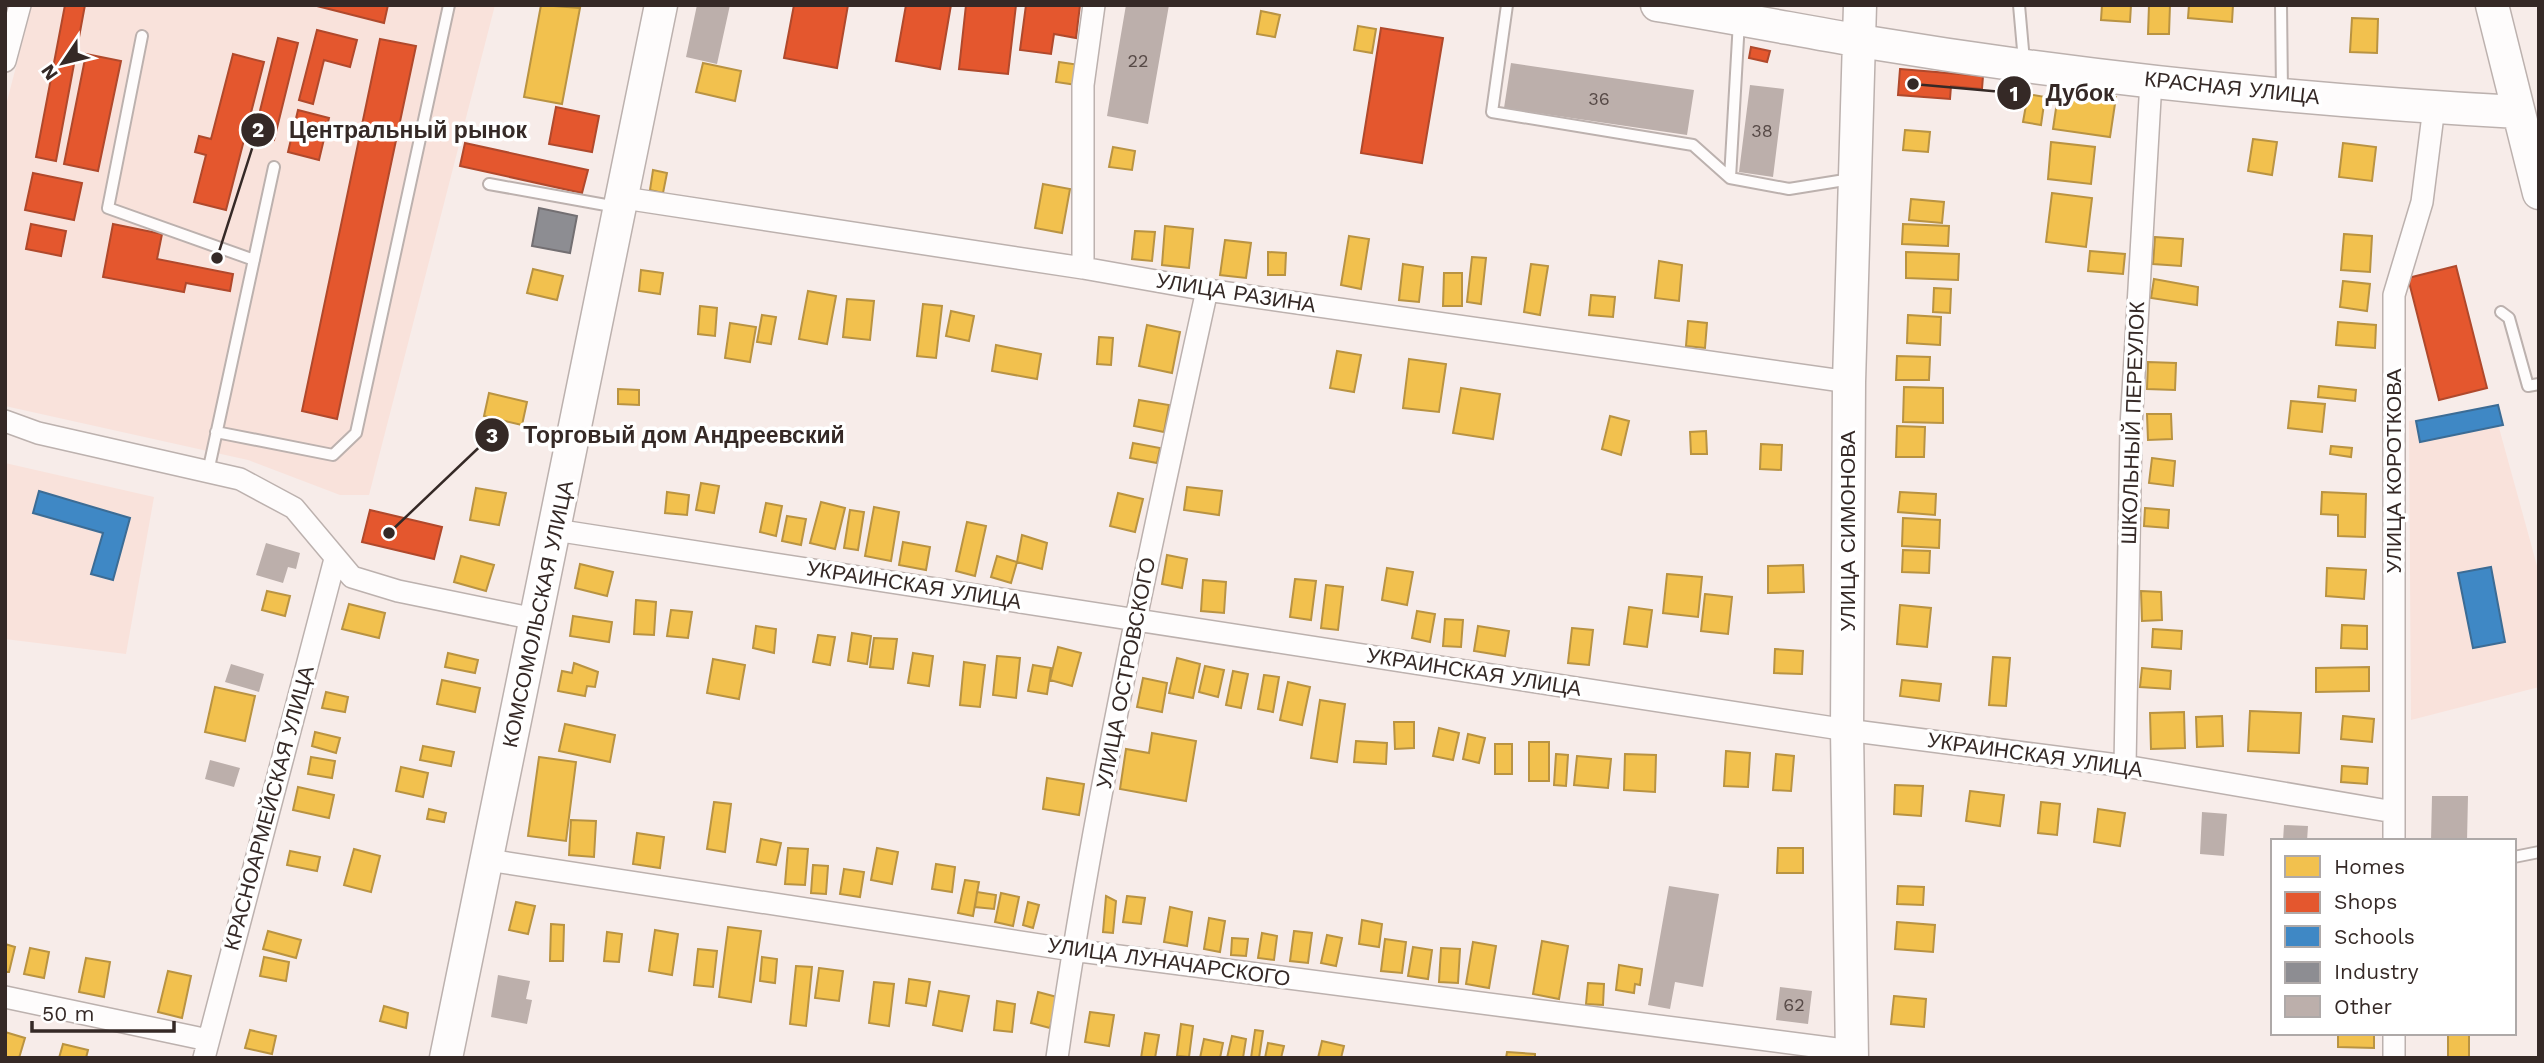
<svg xmlns="http://www.w3.org/2000/svg" width="2544" height="1063" font-family="'Work Sans',sans-serif">
  <rect width="100%" height="100%" fill="#f7ece9"/>
  <!-- built -->
  <path fill="#f9e2db" d="M32,5H495L369,495H340L248,460L5,406V109Z
    M2493,406L2539,573V687L2411,720L2409,421Z
    M5,463L154,497L126,654L5,639Z"/>
  <!-- homes -->
  <path fill="#f2c14e" stroke="#b99342" stroke-width="2" d="M541,5L580,8L562,104L524,97Z
    M2102,5H2131L2130,22L2101,20Z
    M2149,5H2170L2169,34H2148Z
    M2189,5H2233L2232,22L2188,18Z
    M1261,11L1280,15L1275,37L1257,34Z
    M2352,18L2378,19L2377,53L2350,52Z
    M1358,26L1376,29L1372,53L1354,50Z
    M1059,62L1080,65L1077,85L1056,82Z
    M703,63L741,71L735,101L696,92Z
    M2059,88L2116,97L2110,137L2053,129Z
    M2028,94L2045,97L2041,125L2023,122Z
    M1905,130L1930,132L1928,152L1903,150Z
    M2253,139L2277,142L2272,175L2248,171Z
    M2051,142L2095,147L2091,184L2048,179Z
    M2343,143L2376,147L2372,181L2339,177Z
    M1113,147L1135,151L1132,170L1109,167Z
    M653,170L667,173L663,193L650,190Z
    M1043,184L1070,189L1062,233L1035,228Z
    M2052,193L2092,198L2086,247L2046,242Z
    M1911,199L1944,202L1942,223L1909,220Z
    M1903,224L1949,226L1948,246L1902,244Z
    M1165,226L1193,229L1189,268L1162,265Z
    M1135,231L1155,232L1152,261L1132,259Z
    M2344,234L2372,236L2370,272L2341,270Z
    M1349,236L1369,239L1361,289L1341,285Z
    M2155,237L2183,239L2181,266L2153,264Z
    M1225,240L1251,243L1246,278L1220,275Z
    M2090,251L2125,254L2123,274L2088,271Z
    M1268,252L1286,253L1285,275H1268Z
    M1906,252L1959,254L1958,280L1906,278Z
    M1472,257L1486,258L1481,304L1467,302Z
    M1659,261L1682,265L1679,301L1655,298Z
    M1403,264L1423,267L1419,302L1399,300Z
    M1531,264L1548,266L1540,315L1524,312Z
    M533,269L563,276L557,300L527,293Z
    M641,270L663,273L660,294L639,291Z
    M1444,273H1462V306H1443Z
    M2154,279L2198,287L2197,305L2151,298Z
    M2343,281L2370,284L2367,311L2340,307Z
    M1934,288L1951,289L1950,313L1933,312Z
    M808,291L836,296L827,344L799,339Z
    M1591,295L1615,297L1613,317L1589,315Z
    M847,299L874,301L870,340L843,337Z
    M923,304L942,306L936,358L917,356Z
    M700,306L717,308L715,336L698,334Z
    M951,311L974,316L969,341L946,336Z
    M762,315L776,317L771,344L757,342Z
    M1908,315L1941,317L1940,345L1907,343Z
    M1688,321L1707,323L1705,348L1686,346Z
    M2338,322L2376,325L2375,348L2336,345Z
    M730,323L756,327L750,362L725,358Z
    M1147,325L1180,332L1172,373L1139,366Z
    M1099,337L1113,338L1111,365L1097,364Z
    M996,345L1041,354L1037,379L992,371Z
    M1337,351L1361,355L1354,392L1330,388Z
    M1897,356L1930,357L1929,380H1896Z
    M1409,359L1446,364L1439,412L1403,408Z
    M2148,362L2176,363L2175,390L2147,389Z
    M2319,386L2356,390L2355,401L2318,397Z
    M1904,387L1943,388V423L1903,422Z
    M1461,388L1500,394L1493,439L1453,433Z
    M618,389L639,390V405L618,404Z
    M489,393L527,402L522,425L484,416Z
    M1139,400L1169,405L1164,432L1134,426Z
    M2291,401L2325,404L2322,432L2288,428Z
    M2147,414H2171L2172,439L2148,440Z
    M1610,416L1629,421L1621,455L1602,449Z
    M1897,426L1925,427L1924,457H1896Z
    M1706,431L1707,454H1691L1690,432Z
    M1133,443L1160,448L1157,463L1130,458Z
    M1761,444L1782,445L1781,470L1760,469Z
    M2331,446L2352,448L2351,457L2330,454Z
    M2152,458L2175,461L2173,486L2149,483Z
    M701,483L719,486L714,513L696,510Z
    M1187,487L1222,491L1219,515L1184,510Z
    M476,488L506,493L499,525L470,520Z
    M667,492L689,495L687,515L665,513Z
    M1900,492L1936,494L1935,515L1898,512Z
    M2322,492L2366,494L2365,537L2338,536V515L2321,514Z
    M1118,493L1143,499L1135,532L1110,526Z
    M821,502L845,508L835,549L810,543Z
    M766,503L782,506L776,536L760,532Z
    M874,507L899,512L891,561L865,556Z
    M2145,508L2169,510L2168,528L2144,526Z
    M850,510L864,512L858,550L844,548Z
    M787,516L806,519L801,545L782,541Z
    M1903,518L1940,520L1939,548L1902,546Z
    M967,522L986,526L975,576L956,571Z
    M1022,535L1047,543L1042,569L1017,562Z
    M903,542L930,547L926,570L899,565Z
    M1903,550L1930,551L1929,573L1902,572Z
    M1167,555L1187,559L1182,588L1162,584Z
    M461,556L494,565L486,591L454,582Z
    M997,556L1017,562L1011,583L991,577Z
    M580,564L613,572L607,596L575,588Z
    M1803,565L1804,592L1768,593V566Z
    M1387,568L1413,572L1407,605L1382,600Z
    M2327,568L2366,570L2364,599L2326,596Z
    M1667,574L1702,577L1698,617L1663,613Z
    M1295,579L1316,581L1311,620L1290,617Z
    M1203,580L1226,582L1224,613L1201,611Z
    M1326,585L1343,587L1338,630L1321,628Z
    M267,591L290,596L285,616L262,610Z
    M2141,591L2161,592L2162,620L2142,621Z
    M1705,594L1732,597L1728,634L1701,631Z
    M636,600L656,602L654,635L634,634Z
    M349,604L385,613L379,638L342,629Z
    M1900,605L1931,608L1927,647L1897,644Z
    M1629,607L1652,610L1647,647L1624,644Z
    M671,610L692,612L688,638L667,636Z
    M1417,611L1435,614L1430,642L1412,638Z
    M573,616L612,622L609,642L570,636Z
    M1445,619L1463,620L1461,647L1443,646Z
    M2342,625L2367,626V649L2341,648Z
    M756,626L776,629L774,653L753,648Z
    M1478,626L1509,631L1505,656L1474,651Z
    M1572,628L1593,630L1589,665L1568,663Z
    M2153,629L2182,631L2181,649L2152,647Z
    M852,633L871,636L867,664L848,661Z
    M818,635L835,637L830,665L813,662Z
    M874,638L897,639L893,669L870,667Z
    M1058,647L1081,653L1072,686L1050,680Z
    M1775,649L1803,651L1802,674L1774,673Z
    M448,653L478,660L475,673L445,667Z
    M913,653L933,656L929,686L908,683Z
    M997,656L1020,658L1016,698L993,695Z
    M1993,657L2010,658L2006,706L1989,705Z
    M1177,658L1200,664L1193,698L1169,693Z
    M713,659L745,665L739,699L707,693Z
    M964,662L985,665L980,707L960,705Z
    M574,663L598,672L595,687L587,686L585,696L558,691L562,671L572,673Z
    M1033,665L1051,668L1047,694L1028,691Z
    M1205,666L1224,670L1218,697L1199,692Z
    M2369,667V691L2316,692V668Z
    M2142,668L2171,671L2170,689L2140,687Z
    M1233,671L1248,674L1241,708L1226,705Z
    M1264,675L1279,677L1273,712L1258,709Z
    M1143,678L1167,683L1162,712L1137,707Z
    M442,680L480,688L475,712L437,704Z
    M1902,680L1941,684L1939,701L1900,696Z
    M1288,682L1310,687L1302,725L1280,720Z
    M215,687L255,696L245,741L205,732Z
    M326,692L348,697L345,712L322,708Z
    M1320,700L1345,704L1337,762L1311,758Z
    M2250,711L2301,713L2299,753L2248,751Z
    M2184,712L2185,748L2151,749L2150,713Z
    M2222,716L2223,746L2197,747L2196,717Z
    M2343,716L2374,719L2372,742L2341,739Z
    M1394,722H1414V748L1395,749Z
    M565,724L615,735L610,762L559,751Z
    M1439,728L1459,733L1453,760L1433,756Z
    M315,732L340,738L336,753L312,746Z
    M1152,733L1196,741L1186,801L1120,789L1126,749L1149,753Z
    M1468,734L1485,738L1479,763L1463,759Z
    M1356,741L1387,743L1386,764L1354,762Z
    M1529,742H1549V781H1529Z
    M1495,744H1512V774H1495Z
    M423,746L454,752L451,766L420,760Z
    M1726,751L1750,753L1748,787L1724,786Z
    M1556,754L1568,755L1566,786L1554,785Z
    M1625,754L1656,755L1655,792L1624,790Z
    M1776,754L1794,756L1791,791L1773,790Z
    M1577,756L1611,759L1608,788L1574,785Z
    M311,757L335,761L332,778L308,774Z
    M539,757L576,762L566,841L528,836Z
    M2342,766L2368,768L2367,784L2341,782Z
    M401,767L428,773L423,797L396,791Z
    M1047,778L1084,784L1079,815L1043,809Z
    M1895,785L1923,786L1921,816L1894,814Z
    M298,787L334,795L329,818L293,810Z
    M1970,791L2004,795L2000,826L1966,821Z
    M714,802L731,804L725,852L707,849Z
    M2041,802L2060,804L2057,835L2038,833Z
    M429,809L446,813L444,822L427,819Z
    M2098,809L2125,813L2120,846L2094,842Z
    M571,820L596,821L594,857L569,855Z
    M637,833L664,837L660,868L633,864Z
    M761,839L781,843L776,865L757,862Z
    M788,848L808,849L805,885L785,884Z
    M877,848L898,852L892,884L871,880Z
    M1778,848H1803V873H1777Z
    M354,849L380,856L371,892L344,885Z
    M290,851L320,857L317,871L287,865Z
    M936,864L955,867L952,892L932,889Z
    M813,865L828,866L826,894L811,893Z
    M844,869L864,872L860,897L840,894Z
    M965,880L979,882L973,916L958,913Z
    M1898,886L1924,887L1923,905L1897,904Z
    M977,892L996,895L994,909L975,907Z
    M1001,893L1019,897L1013,926L995,922Z
    M1106,896L1116,901L1113,933L1103,932Z
    M1127,896L1145,898L1141,924L1123,922Z
    M516,902L535,906L528,934L509,930Z
    M1028,902L1039,905L1033,928L1023,925Z
    M1170,907L1192,912L1187,946L1164,942Z
    M1209,918L1225,921L1220,952L1204,949Z
    M1362,920L1382,924L1379,947L1359,944Z
    M1897,922L1935,925L1933,952L1895,949Z
    M551,924L564,925L563,961H550Z
    M728,927L761,931L751,1002L719,997Z
    M655,930L678,934L672,975L649,971Z
    M268,931L301,940L296,958L263,949Z
    M1294,931L1312,933L1308,963L1290,961Z
    M607,932L622,934L619,962L604,961Z
    M1262,933L1277,936L1274,960L1258,958Z
    M1327,935L1342,938L1336,966L1321,963Z
    M1232,938L1248,939L1246,956L1231,955Z
    M1385,939L1406,942L1402,973L1381,971Z
    M1542,941L1568,946L1559,999L1533,994Z
    M1473,942L1496,946L1489,988L1466,984Z
    M5,944L15,947L9,972H5Z
    M1413,947L1432,950L1428,979L1408,976Z
    M30,948L49,952L44,978L24,974Z
    M1441,948L1460,949L1458,983L1439,982Z
    M698,949L717,951L713,987L694,985Z
    M264,957L289,962L286,981L260,976Z
    M762,957L777,959L775,983L760,981Z
    M86,958L110,962L104,997L79,992Z
    M1619,965L1642,969L1640,985L1635,984L1634,993L1616,990Z
    M796,966L812,967L806,1026L790,1024Z
    M819,968L843,971L839,1001L815,998Z
    M168,971L191,976L182,1018L158,1012Z
    M909,979L930,982L926,1006L906,1003Z
    M874,982L894,984L889,1026L869,1023Z
    M1588,983L1604,984L1603,1005L1586,1004Z
    M939,991L969,996L962,1031L933,1025Z
    M1038,992L1057,997L1050,1028L1031,1023Z
    M1894,996L1926,999L1924,1027L1891,1024Z
    M997,1001L1015,1004L1012,1032L994,1030Z
    M384,1006L408,1013L406,1028L380,1021Z
    M1090,1012L1114,1015L1109,1046L1085,1042Z
    M1181,1024L1193,1026L1189,1057L1177,1056Z
    M250,1030L276,1036L272,1054L245,1048Z
    M1255,1030L1263,1031L1259,1058H1251Z
    M5,1032L25,1038L19,1058H5Z
    M1145,1033L1159,1035L1155,1058H1141Z
    M2338,1033H2374V1048L2338,1047Z
    M2448,1033H2469V1058H2448Z
    M1232,1036L1246,1039L1243,1058H1227Z
    M1204,1039L1223,1043L1220,1058H1200Z
    M1322,1041L1344,1046L1341,1058H1318Z
    M1268,1043L1284,1046L1281,1058H1265Z
    M63,1044L88,1050L86,1058H59Z
    M1507,1052L1535,1054V1058H1506Z"/>
  <!-- shops -->
  <path fill="#e4572e" stroke="#b0492c" stroke-width="2" d="M65,5H85L56,161L36,157Z
    M313,5H388L384,23Z
    M794,5H848L837,68L784,58Z
    M906,5H951L940,69L896,61Z
    M966,5H1016L1008,74L959,69Z
    M1026,5H1080L1076,38L1054,34L1051,54L1020,50Z
    M1381,28L1443,38L1422,163L1361,153Z
    M317,30L357,40L350,67L324,60L313,104L299,100Z
    M278,38L298,43L274,140L254,135Z
    M380,39L416,46L337,419L302,411Z
    M1751,47L1770,51L1767,62L1749,58Z
    M86,54L121,61L98,171L64,164Z
    M233,54L264,62L226,210L194,202L206,155L195,152L199,136L211,139Z
    M1900,69L1983,76L1982,89L1951,86L1950,99L1898,95Z
    M556,107L599,116L592,152L549,144Z
    M298,110L329,118L319,160L288,152Z
    M465,143L588,170L582,193L460,166Z
    M33,173L82,183L74,220L25,210Z
    M31,224L66,231L61,256L26,249Z
    M113,224L162,234L157,259L233,274L230,291L186,283L184,292L103,277Z
    M2456,266L2487,388L2439,400L2408,278Z
    M370,510L442,527L434,559L362,542Z"/>
  <!-- schools -->
  <path fill="#3f88c5" stroke="#3c6c95" stroke-width="2" d="M2498,405L2503,425L2420,442L2416,421Z
    M39,491L130,518L113,580L91,574L103,533L33,513Z
    M2491,567L2505,642L2473,648L2458,573Z"/>
  <!-- industry -->
  <path fill="#8d8d92" stroke="#736f72" stroke-width="2" d="M539,208L577,216L570,253L532,246Z"/>
  <!-- building -->
  <path fill="#bcafab" d="M697,5H730L717,64L686,57Z
    M1126,5H1169L1148,124L1107,116Z
    M1511,63L1694,90L1687,135L1504,108Z
    M1750,85L1784,89L1773,177L1739,172Z
    M266,543L300,553L296,569L288,567L283,583L256,575Z
    M231,664L264,674L259,692L225,682Z
    M210,760L240,768L234,787L205,779Z
    M2432,796H2468L2467,841H2431Z
    M2202,812L2227,814L2224,856L2200,854Z
    M2284,825L2308,826L2307,841H2283Z
    M1669,886L1719,894L1703,987L1675,982L1670,1009L1648,1005Z
    M498,975L530,981L526,999L532,1000L527,1024L491,1017Z
    M1780,987L1812,991L1808,1024L1776,1020Z"/>
  <g fill="none" stroke-linecap="round" stroke-linejoin="round">
    <defs>
      <path id="lane" d="M1507,5L1492,112L1693,145L1730,178L1789,189L1851,179
        M2019,5L2024,61
        M2281,5L2282,91
        M142,36L108,208L254,260
        M1730,178L1739,21
        M489,184L617,207
        M2501,312L2509,318L2528,386L2539,384
        M216,432L333,455L356,433L449,5
        M208,472L274,167
        M2514,857L2539,852"/>
      <path id="street" d="M5,61L20,5
        M624,198L1083,268L1207,290L1849,382
        M1083,268V85L1094,5
        M5,421L38,433L240,479L294,508L352,577L398,591L535,619
        M555,530L1847,730L2125,766L2394,812
        M2125,766L2131,427L2151,81
        M2394,841V295L2422,202L2434,107
        M488,860L1072,950L1852,1051
        M5,997L208,1040
        M2394,1033V1058
        M204,1058L335,559
        M1057,1058C1094,800 1151,545 1207,290"/>
      <path id="secondary" d="M1657,5C1725,16 1792,29 1860,41C2077,77 2298,100 2518,112
        M2492,5L2539,193
        M446,1058L661,5
        M1852,1058L1847,730L1849,382L1860,5"/>
    </defs>
    <!-- lane casing -->
    <use href="#lane" stroke="#bcb1ae" stroke-width="14"/>
    <!-- street casing -->
    <use href="#street" stroke="#bcb1ae" stroke-width="24"/>
    <!-- secondary casing -->
    <use href="#secondary" stroke="#bcb1ae" stroke-width="35"/>
    <!-- lane -->
    <use href="#lane" stroke="#fefcfc" stroke-width="10"/>
    <!-- street -->
    <use href="#street" stroke="#fefcfc" stroke-width="21"/>
    <!-- secondary -->
    <use href="#secondary" stroke="#fefcfc" stroke-width="32"/>
  </g>
  <g text-anchor="middle" stroke-width="7" stroke-linejoin="round" paint-order="stroke">
    <!-- number labels -->
    <g font-size="18" fill="#574a47">
      <text x="1138" y="67">22</text>
      <text x="1599" y="105">36</text>
      <text x="1762" y="137">38</text>
      <text x="1794" y="1011">62</text>
    </g>
    <!-- street labels -->
    <g font-size="21" fill="#352926" stroke="#fff">
      <text transform="translate(2232 88) rotate(6)" y="7">КРАСНАЯ УЛИЦА</text>
      <text transform="translate(1236 293) rotate(9)" y="7">УЛИЦА РАЗИНА</text>
      <text transform="translate(2133 423) rotate(-88)" y="7">ШКОЛЬНЫЙ ПЕРЕУЛОК</text>
      <text transform="translate(2394 471) rotate(-90)" y="7">УЛИЦА КОРОТКОВА</text>
      <text transform="translate(1848 531) rotate(-90)" y="7">УЛИЦА СИМОНОВА</text>
      <text transform="translate(914 585) rotate(9)" y="7">УКРАИНСКАЯ УЛИЦА</text>
      <text transform="translate(538 614) rotate(-78)" y="7">КОМСОМОЛЬСКАЯ УЛИЦА</text>
      <text transform="translate(1474 672) rotate(9)" y="7">УКРАИНСКАЯ УЛИЦА</text>
      <text transform="translate(1126 673) rotate(-79)" y="7">УЛИЦА ОСТРОВСКОГО</text>
      <text transform="translate(2035 755) rotate(8)" y="7">УКРАИНСКАЯ УЛИЦА</text>
      <text transform="translate(269 808) rotate(-75)" y="7">КРАСНОАРМЕЙСКАЯ УЛИЦА</text>
      <text transform="translate(1169 962) rotate(8)" y="7">УЛИЦА ЛУНАЧАРСКОГО</text>
    </g>
  </g>
  <!-- callouts -->
  <path fill="none" stroke="#352926" stroke-width="2.5" d="M1913 84L2014 93M217 258L258 130M389 533L492 435"/>
  <g fill="#352926" stroke="#fff" stroke-width="2.5">
    <circle cx="1913" cy="84" r="7"/>
    <circle cx="217" cy="258" r="7"/>
    <circle cx="389" cy="533" r="7"/>
    <circle cx="2014" cy="93" r="18"/>
    <circle cx="258" cy="130" r="18"/>
    <circle cx="492" cy="435" r="18"/>
  </g>
  <g font-size="21" text-anchor="middle" font-weight="bold" fill="#fff">
    <text x="2014" y="101">1</text>
    <text x="258" y="137">2</text>
    <text x="492" y="443">3</text>
  </g>
  <g font-size="23" text-anchor="middle" font-weight="bold" fill="#352926" stroke="#fff" stroke-width="7" stroke-linejoin="round" paint-order="stroke">
    <text x="2080" y="101">Дубок</text>
    <text x="408" y="138">Центральный рынок</text>
    <text x="684" y="443">Торговый дом Андреевский</text>
  </g>
  <!-- border -->
  <rect width="2544" height="1063" fill="none" stroke="#352926" stroke-width="14"/>
  <!-- legend -->
  <rect x="2271" y="839" width="245" height="196" fill="#ffffff" stroke="#aea9a8" stroke-width="2"/>
  <rect x="2285" y="856" width="35" height="21" fill="#f2c14e" stroke="#aea9a8" stroke-width="2"/>
  <text x="2334" y="874" font-size="21" fill="#352926">Homes</text>
  <rect x="2285" y="892" width="35" height="21" fill="#e4572e" stroke="#aea9a8" stroke-width="2"/>
  <text x="2334" y="909" font-size="21" fill="#352926">Shops</text>
  <rect x="2285" y="926" width="35" height="21" fill="#3f88c5" stroke="#aea9a8" stroke-width="2"/>
  <text x="2334" y="944" font-size="21" fill="#352926">Schools</text>
  <rect x="2285" y="962" width="35" height="21" fill="#8d8d92" stroke="#aea9a8" stroke-width="2"/>
  <text x="2334" y="979" font-size="21" fill="#352926">Industry</text>
  <rect x="2285" y="996" width="35" height="21" fill="#bcafab" stroke="#aea9a8" stroke-width="2"/>
  <text x="2334" y="1014" font-size="21" fill="#352926">Other</text>
  <!-- north arrow -->
  <g transform="translate(63 63) rotate(235)" stroke="#ffffff" stroke-width="5" paint-order="stroke">
  <path d="M0-5L12 26L0 18L-12 26Z" fill="#352926"/>
  <text y="-10" font-size="19" font-weight="bold" text-anchor="middle" fill="#352926">N</text>
  </g>
  <!-- scale -->
  <path d="M32 1021v10h142v-10" fill="none" stroke="#352926" stroke-width="3.5"/>
  <text x="42" y="1021" font-size="21" fill="#352926" stroke="#ffffff" stroke-width="5" paint-order="stroke">50 m</text>
</svg>
